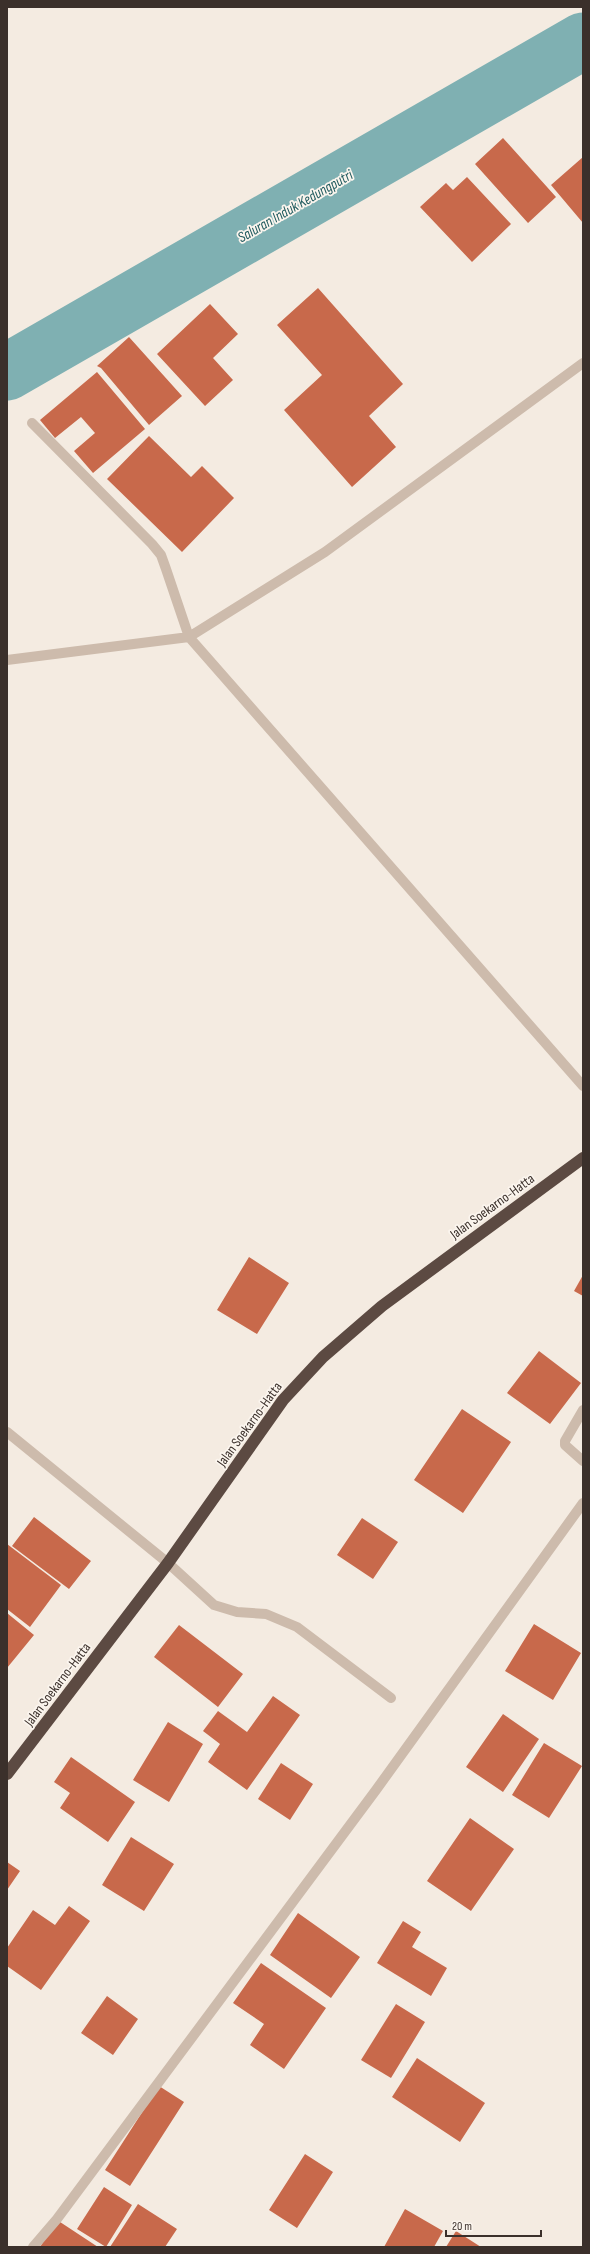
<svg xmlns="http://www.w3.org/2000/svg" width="590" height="2254" font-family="'Sofia Sans Condensed',sans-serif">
  <rect width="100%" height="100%" fill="#f4ebe1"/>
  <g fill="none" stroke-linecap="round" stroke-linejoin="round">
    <!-- river -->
    <path stroke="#7fb0b2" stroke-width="57" d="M7,372L583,41"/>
  </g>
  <!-- building -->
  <path fill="#c8694b" d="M503,138L556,197L528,223L475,164Z
    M583,157V223L551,185Z
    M467,177L511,224L472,262L420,207L446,183L453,190Z
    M318,288L403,384L369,416L396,447L352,487L284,410L322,375L277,325Z
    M210,304L238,334L213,358L233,380L205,406L157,354Z
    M129,337L182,396L149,425L101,368L97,366Z
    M97,372L145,429L93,473L74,451L95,433L81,417L55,438L40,420Z
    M149,436L191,477L202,466L234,498L182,552L107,479Z
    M249,1257L289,1283L257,1334L217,1310Z
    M583,1275V1296L574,1291Z
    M539,1351L581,1383L550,1424L507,1393Z
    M462,1409L511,1442L463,1513L414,1480Z
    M34,1517L91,1561L69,1589L12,1546Z
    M362,1518L398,1542L373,1579L337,1555Z
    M7,1544L61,1585L30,1627L7,1609Z
    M7,1613L34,1635L7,1668Z
    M534,1624L581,1653L553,1700L505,1671Z
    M179,1625L243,1674L218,1707L154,1657Z
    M273,1696L300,1715L247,1790L208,1762L220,1744L203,1731L218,1711L247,1732Z
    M503,1714L539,1739L503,1792L466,1767Z
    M168,1722L203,1744L169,1802L133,1780Z
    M544,1743L582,1766L549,1818L512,1795Z
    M71,1757L135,1802L108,1842L60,1808L70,1793L54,1782Z
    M281,1763L313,1784L290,1820L258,1799Z
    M470,1818L514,1849L471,1911L427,1881Z
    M131,1837L174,1864L144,1911L102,1885Z
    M7,1862L20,1871L7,1890Z
    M69,1906L90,1921L41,1990L7,1966V1948L33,1910L55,1925Z
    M298,1913L360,1957L331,1998L270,1955Z
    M403,1921L421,1932L412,1947L447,1968L431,1996L377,1963Z
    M261,1963L326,2008L284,2069L250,2045L264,2024L233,2003Z
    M107,1996L138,2019L113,2055L81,2033Z
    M396,2004L425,2022L391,2078L361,2060Z
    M417,2058L485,2103L460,2142L392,2097Z
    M159,2086L184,2102L130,2186L105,2170Z
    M305,2154L333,2172L297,2228L269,2210Z
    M104,2187L132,2205L106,2247L77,2229Z
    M138,2204L177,2229L165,2247H110Z
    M405,2209L443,2231L434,2247H384Z
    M57,2220L98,2247H40Z
    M456,2231L481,2247H446Z"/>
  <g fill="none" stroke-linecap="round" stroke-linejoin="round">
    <!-- minor -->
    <path stroke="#cdbbac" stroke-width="10" d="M32,423L152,544L161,555L166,569L189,637L583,1086
      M7,660L189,637L325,552L583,363
      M583,1410L565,1441V1445L583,1461
      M7,1432L168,1563L214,1605L237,1612L266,1614L297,1627L391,1698
      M33,2247L57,2219L376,1790L583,1503"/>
    <!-- highway -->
    <path stroke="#5c4a42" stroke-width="12" d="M7,1774L168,1563L283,1400L323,1357L382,1306L583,1158"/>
  </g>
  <g text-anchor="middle" stroke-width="3.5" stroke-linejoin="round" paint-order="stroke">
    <!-- street labels -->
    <g font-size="14" fill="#3b302b" stroke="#fbf5ee">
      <text transform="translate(492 1206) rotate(-36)" y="5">Jalan Soekarno-Hatta</text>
      <text transform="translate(249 1424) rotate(-54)" y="5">Jalan Soekarno-Hatta</text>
      <text transform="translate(57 1684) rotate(-53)" y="5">Jalan Soekarno-Hatta</text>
    </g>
    <!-- water labels -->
    <g font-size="15" font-style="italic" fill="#1f5a5e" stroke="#fbf5ee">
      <text transform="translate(295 206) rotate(-30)" y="5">Saluran Induk Kedungputri</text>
    </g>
  </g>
  <!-- border -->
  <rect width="590" height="2254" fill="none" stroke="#3b302b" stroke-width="16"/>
  <!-- scale -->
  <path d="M446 2230v6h95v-6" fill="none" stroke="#3b302b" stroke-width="2"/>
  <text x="452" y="2230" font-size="12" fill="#3b302b" stroke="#fbf5ee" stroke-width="3" paint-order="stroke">20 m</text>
</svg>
